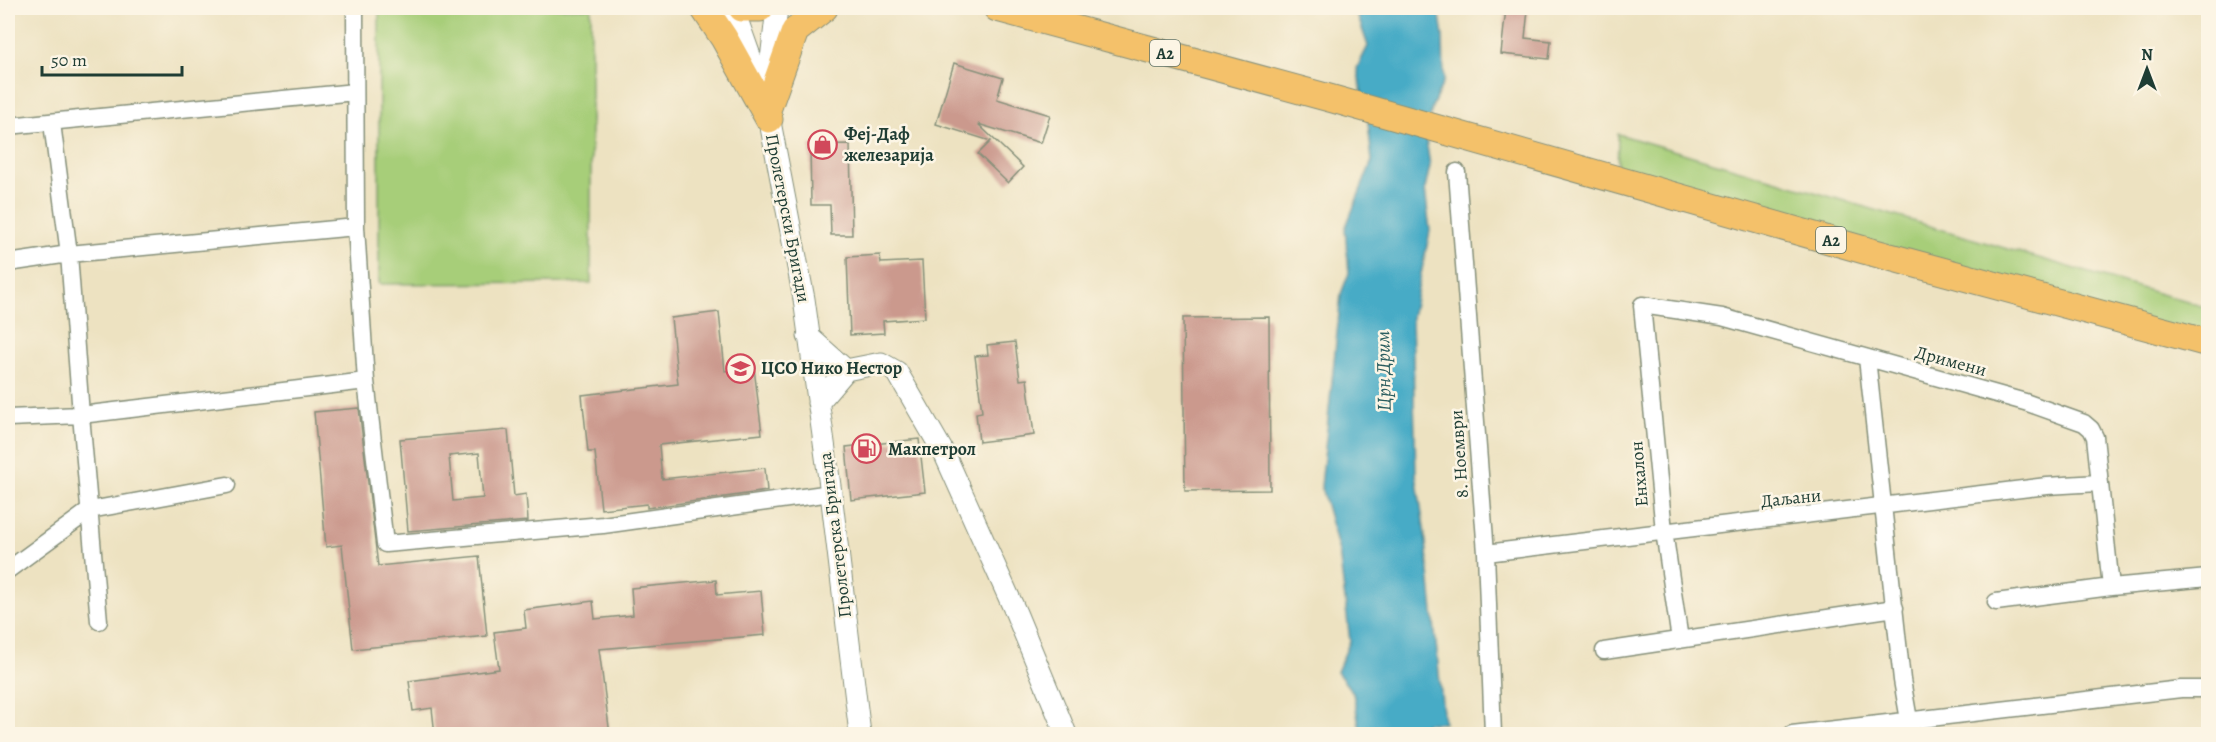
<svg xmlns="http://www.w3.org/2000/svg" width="2216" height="742" font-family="Alegreya,serif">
  <rect width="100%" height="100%" fill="#fcf5e5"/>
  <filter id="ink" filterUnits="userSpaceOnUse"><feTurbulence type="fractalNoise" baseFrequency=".0167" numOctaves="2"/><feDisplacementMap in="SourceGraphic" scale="12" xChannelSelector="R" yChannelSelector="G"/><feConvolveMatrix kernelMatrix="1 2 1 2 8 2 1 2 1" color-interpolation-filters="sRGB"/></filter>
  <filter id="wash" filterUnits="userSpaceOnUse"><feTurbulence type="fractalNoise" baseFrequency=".008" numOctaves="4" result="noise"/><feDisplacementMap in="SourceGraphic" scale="24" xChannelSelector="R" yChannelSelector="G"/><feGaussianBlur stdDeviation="1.35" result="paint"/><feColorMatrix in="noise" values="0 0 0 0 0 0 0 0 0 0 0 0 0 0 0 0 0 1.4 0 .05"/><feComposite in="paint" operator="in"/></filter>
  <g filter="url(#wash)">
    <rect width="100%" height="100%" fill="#ede2c1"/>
    <!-- green -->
    <path fill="#a7ce79" stroke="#638656" stroke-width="1.5" d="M379,8H591V283L379,284Z
      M1618,134L2208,308V343L1617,179Z"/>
    <!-- water -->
    <path fill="#46abc6" stroke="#32747d" stroke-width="1.5" d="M1355,8H1439L1443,36L1444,80L1432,107L1426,139L1430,166L1425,189L1430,231L1412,317L1416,474L1426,542L1444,723H1425L1426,734H1361L1353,693L1337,672L1350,641L1339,551L1321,487L1341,294L1349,273L1345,229L1372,161L1368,122L1357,68L1368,46Z"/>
    <g id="blocks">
      <!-- building -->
      <path fill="#cb998d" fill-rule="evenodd" d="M1506,8L1528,10L1525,38L1551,41L1549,59L1501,54Z
        M954,63L1003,78L997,99L1050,115L1041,143L978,124L1023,167L1008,183L978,154L991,141L936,124Z
        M850,144L852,235H831L830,205H811L810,145Z
        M880,255L881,263L922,261L925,318L883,321L884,333L850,335L847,257Z
        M719,312L725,371L754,368L762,434L659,445L662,479L765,468L767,491L647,508V504L601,509L595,452H588L582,395L678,384L671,318Z
        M1269,317L1270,490L1185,491L1183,318Z
        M1015,342L1020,380L1027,379L1034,435L979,442L976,413L982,412L975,356L988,355L987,345Z
        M359,408L378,566L479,556L487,636L353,649L342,545L326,547L314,412Z
        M508,430L514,496L526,494L528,521L408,531L400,439ZM479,453L483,498L453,501L449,456Z
        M919,439L925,492L851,500L846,447Z
        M716,580L717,595L761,591L765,635L599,649L610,735H435L432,708L413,711L409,681L499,669L494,632L526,628L524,610L593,601L595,619L633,615L631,588Z"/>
    </g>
  </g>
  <g filter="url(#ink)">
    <use href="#blocks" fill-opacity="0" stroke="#86907a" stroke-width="1.5"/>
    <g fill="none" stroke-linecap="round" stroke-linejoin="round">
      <defs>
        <path id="minor" d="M355,8L356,227L366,381L385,544L603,525L831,493
          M52,123L69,254L81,415L99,621
          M8,126L355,92
          M1457,172L1486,553L1493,734
          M8,263L69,254L356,227
          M1867,358L1902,680L1909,720L1914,734
          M8,418L81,415L366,381
          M1486,553L2047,486L2099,483
          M8,570L90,510L227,485
          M1996,602L2111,587L2208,578
          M1680,640L1664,531L1642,305L1722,317L2025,402L2084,423L2091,429L2095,437L2111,587
          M1604,651L1895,608
          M1792,734L2181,689H2208"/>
        <path id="tertiary" d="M733,8L766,101L804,299L831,493L860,734
          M768,85L777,8
          M808,336L846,370
          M818,403L846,370L881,363L897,372L945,455L1016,613L1066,734"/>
        <path id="primary" d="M704,8L724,38L769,119
          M742,8H760
          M997,8L1333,99L1864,250L2208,343
          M767,110L795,31L824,8"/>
      </defs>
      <!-- minor casing -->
      <use href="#minor" stroke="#86907a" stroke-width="19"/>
      <!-- tertiary casing -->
      <use href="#tertiary" stroke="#86907a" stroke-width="23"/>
      <!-- primary casing -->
      <use href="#primary" stroke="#86907a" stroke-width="29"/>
      <!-- minor -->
      <use href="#minor" stroke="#fff" stroke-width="16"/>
      <!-- tertiary -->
      <use href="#tertiary" stroke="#fff" stroke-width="21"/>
      <!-- primary -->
      <use href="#primary" stroke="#f4c16a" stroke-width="27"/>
    </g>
  </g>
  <!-- icons -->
  <defs>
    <symbol id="shop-ring" viewBox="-11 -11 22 22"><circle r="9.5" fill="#fcf5e5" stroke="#d1495b" stroke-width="1.5"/><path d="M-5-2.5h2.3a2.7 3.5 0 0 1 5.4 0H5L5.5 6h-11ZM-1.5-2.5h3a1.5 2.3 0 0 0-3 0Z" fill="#d1495b"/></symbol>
    <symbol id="school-ring" viewBox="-11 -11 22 22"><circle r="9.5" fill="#fcf5e5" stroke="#d1495b" stroke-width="1.5"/><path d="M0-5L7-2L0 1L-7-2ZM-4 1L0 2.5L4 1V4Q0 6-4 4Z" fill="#d1495b"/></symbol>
    <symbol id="fuel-ring" viewBox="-11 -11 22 22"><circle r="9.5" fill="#fcf5e5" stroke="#d1495b" stroke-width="1.5"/><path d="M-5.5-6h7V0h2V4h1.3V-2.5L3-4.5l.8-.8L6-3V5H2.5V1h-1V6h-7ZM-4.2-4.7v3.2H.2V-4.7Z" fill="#d1495b"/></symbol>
  </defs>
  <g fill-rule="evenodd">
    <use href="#shop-ring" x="806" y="128" width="33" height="33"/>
    <use href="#school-ring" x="724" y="352" width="33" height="33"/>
    <use href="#fuel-ring" x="850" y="432" width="33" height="33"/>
  </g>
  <g text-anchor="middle" stroke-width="5" stroke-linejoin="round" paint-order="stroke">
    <!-- shield labels -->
    <g fill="#fcf5e5" stroke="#617469" stroke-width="1.5">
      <rect x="1150" y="40" width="30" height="26" rx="4.5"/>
      <rect x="1816" y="227" width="30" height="26" rx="4.5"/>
    </g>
    <g font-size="16" font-weight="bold" fill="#1f3d34">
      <text x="1165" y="59">A2</text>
      <text x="1831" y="246">A2</text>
    </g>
    <!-- poi labels -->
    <g font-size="18" font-weight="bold" fill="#1f3d34" stroke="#fcf5e5" text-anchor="start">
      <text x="844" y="140">Феј-Даф<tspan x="844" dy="21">железарија</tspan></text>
      <text x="761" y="374">ЦСО Нико Нестор</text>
      <text x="888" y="455">Макпетрол</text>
    </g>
    <!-- street labels -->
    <g font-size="18" fill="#1f3d34" stroke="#fcf5e5">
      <text transform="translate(788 218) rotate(79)" y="6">Пролетерски Бригади</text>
      <text transform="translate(1951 361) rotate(15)" y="6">Дримени</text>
      <text transform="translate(1459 454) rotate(-94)" y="6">8. Ноември</text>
      <text transform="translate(1639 474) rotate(-95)" y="6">Енхалон</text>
      <text transform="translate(1791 498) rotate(-6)" y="6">Даљани</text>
      <text transform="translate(835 535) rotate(-97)" y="6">Пролетерска Бригада</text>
    </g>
    <!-- water labels -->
    <g font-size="20" font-style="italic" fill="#2b5e60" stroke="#fcf5e5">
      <text transform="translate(1383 371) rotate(-91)" y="7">Црн Дрим</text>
    </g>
  </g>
  <!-- margin -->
  <rect width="2216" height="742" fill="none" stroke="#fcf5e5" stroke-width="30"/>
  <!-- north arrow -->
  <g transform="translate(2147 69)" stroke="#fcf5e5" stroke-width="4.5" paint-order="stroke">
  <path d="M0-4.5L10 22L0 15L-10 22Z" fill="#1f3d34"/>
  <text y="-9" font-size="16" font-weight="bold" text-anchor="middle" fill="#1f3d34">N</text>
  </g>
  <!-- scale -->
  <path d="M42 66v9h140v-9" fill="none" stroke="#1f3d34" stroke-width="3"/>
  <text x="51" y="66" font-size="18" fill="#1f3d34" stroke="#fcf5e5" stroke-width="4.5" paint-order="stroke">50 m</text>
</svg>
